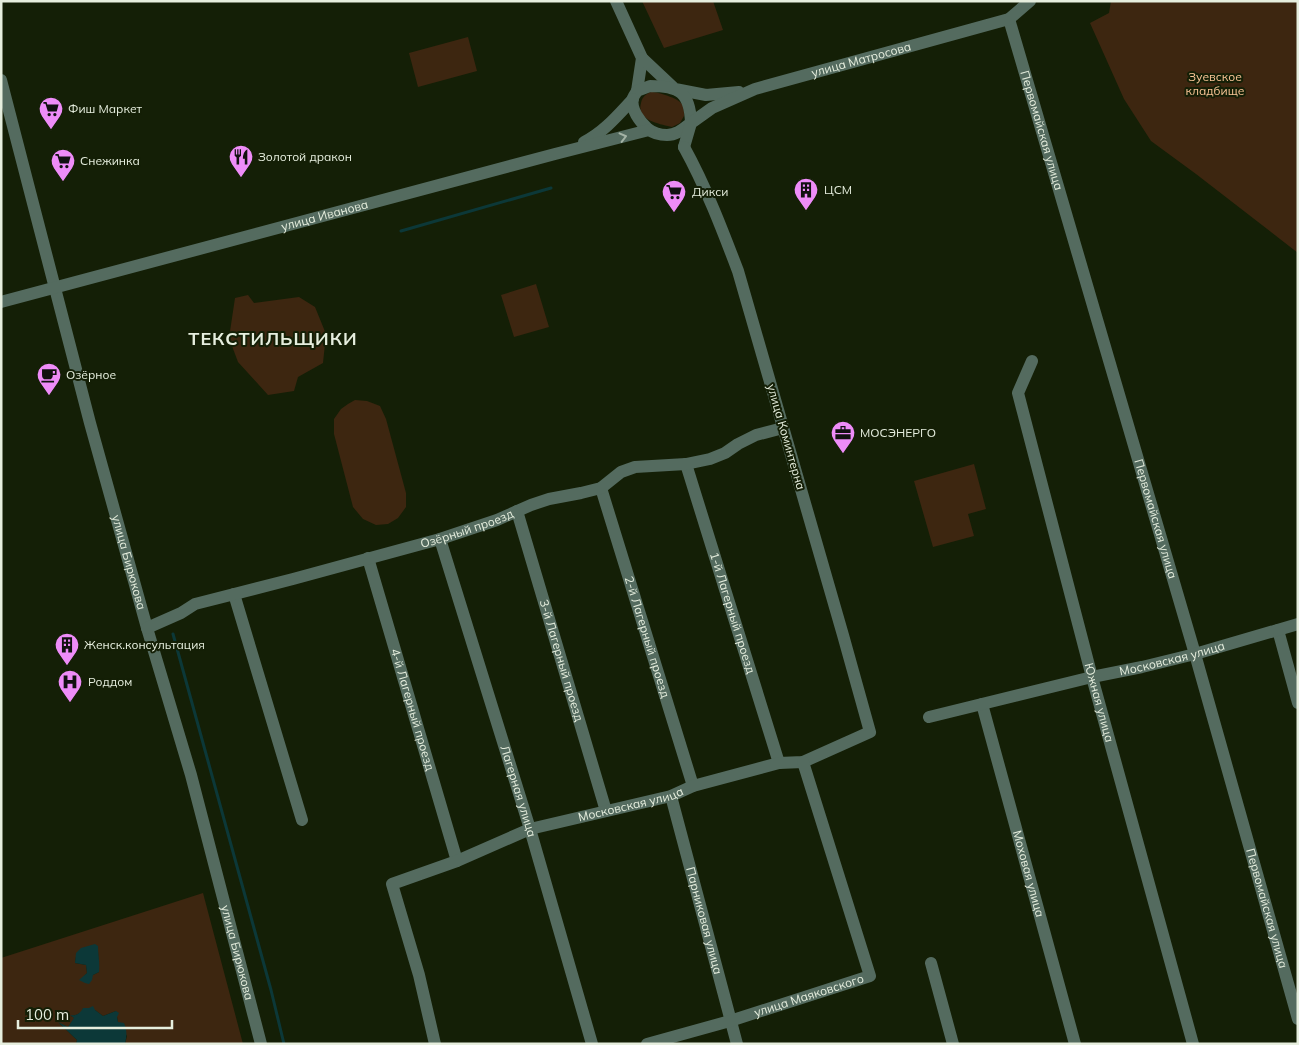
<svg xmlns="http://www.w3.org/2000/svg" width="1299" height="1045" font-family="Mulish,sans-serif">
  <rect width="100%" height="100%" fill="#141f06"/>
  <!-- green -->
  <path fill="#3d2610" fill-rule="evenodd" d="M642,1H713L723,30L664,48Z
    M1111,1H1298V253L1196,174L1151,141L1124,99L1090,23L1109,13Z
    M468,37L477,71L418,87L409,53Z
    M651,92C658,92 678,98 682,104C684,107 684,112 684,116L680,123L672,127C661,124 636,121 641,103C642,97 646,94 651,92Z
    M536,284L549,327L514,337L501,295Z
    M248,295L254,303L299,297L315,307L326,334L323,363L298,377L294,391L268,395L238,362L229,338L235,298Z
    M355,400L367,401L380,406L386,419L406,493V507L398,518L388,524L376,525L363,519L353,507L334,434V419L341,409L348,404Z
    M974,464L986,509L968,514L974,536L933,547L914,481Z
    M203,893L243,1044H125L127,1036L118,1022L116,1011L103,1016L95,1010L82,1012L76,1015L71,1016L75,1018L68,1027L59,1023L77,1040L76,1044H1V958ZM98,952L99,972L93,975L84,976L87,973L86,965L75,963L76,957Z"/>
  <!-- water -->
  <path fill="#0c3838" d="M95,944L98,946C98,954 100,963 99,972L93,975L92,980L89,984L85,983L79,980L87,973L86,965L75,963L76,953L81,948Z
    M93,1006L95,1010L103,1016L116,1011L119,1013L117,1017L118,1022L124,1023C127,1030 127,1035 125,1044H76L77,1040L58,1022L68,1027L74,1018L70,1015C76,1016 80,1014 83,1008H89Z"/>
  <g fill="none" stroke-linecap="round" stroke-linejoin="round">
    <!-- stream -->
    <path stroke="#0c3838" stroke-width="3" d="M401,231L551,188
      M173,634L271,990L284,1044"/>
    <!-- minor -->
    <g stroke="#546b5f" stroke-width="12">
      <path d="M616,1L642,58L637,91"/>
      <path id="s1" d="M1009,19L1195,654L1298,1019"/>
      <path d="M642,58L675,89L706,95L739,92"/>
      <path id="s2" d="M1,80L90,423L147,628L191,775L261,1044"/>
      <path d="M650,86C679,86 690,92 691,123C683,129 677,135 667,135C660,135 653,133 648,129C640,122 630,109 633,98C634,95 636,93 637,91Z"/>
      <path d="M584,142C604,132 618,115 633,99"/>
      <path id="s3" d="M684,147L691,123L712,108L755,89L1009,19L1030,1"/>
      <path id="s4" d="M1,302L555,154L649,130"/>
      <path id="s5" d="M1032,361L1018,393L1092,677L1193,1044"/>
      <path id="s6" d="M686,464L779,763"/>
      <path id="s7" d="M601,488L693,786"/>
      <path id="s8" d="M517,511L606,811"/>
      <path id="s9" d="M440,539L530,829L592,1044"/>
      <path id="s10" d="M368,558L457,861"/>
      <path d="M234,594L302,820"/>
      <path id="s11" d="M147,628L181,613L195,604L293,579L440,539L497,520L531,505L549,499L581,493L601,488L621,472L635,467L686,464L710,459L725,453L738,444L756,435L783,428"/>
      <path d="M1278,630L1298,703"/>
      <path id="s12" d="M982,704L1075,1044"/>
      <path id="s13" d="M929,717L1092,677L1142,667L1195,654L1298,624"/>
      <path id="s14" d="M671,796L737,1044"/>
      <path d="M931,963L953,1044"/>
      <path id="s15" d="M435,1044L419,975L392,884L457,861L530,829L671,796L693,786L779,763L803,762L870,732L843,635L738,271C722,229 706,187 684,147"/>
      <path id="s16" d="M647,1044L730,1021L870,976L803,762"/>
    </g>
  </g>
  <!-- one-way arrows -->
  <defs><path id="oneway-chevron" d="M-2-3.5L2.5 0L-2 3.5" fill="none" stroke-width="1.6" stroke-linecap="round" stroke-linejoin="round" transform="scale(1.25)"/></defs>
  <use stroke="#a4b3a5" href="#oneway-chevron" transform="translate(623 137) rotate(-14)"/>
  <!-- icons -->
  <defs>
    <symbol id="supermarket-pin" viewBox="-11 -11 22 30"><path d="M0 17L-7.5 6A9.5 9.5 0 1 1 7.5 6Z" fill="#ee8cf8" stroke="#141f06"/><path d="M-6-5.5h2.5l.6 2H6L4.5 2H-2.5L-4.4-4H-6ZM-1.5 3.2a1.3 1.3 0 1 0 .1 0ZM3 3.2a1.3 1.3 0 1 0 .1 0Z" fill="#111"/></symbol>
    <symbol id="restaurant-pin" viewBox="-11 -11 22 30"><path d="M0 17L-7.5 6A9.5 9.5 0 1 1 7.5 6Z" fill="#ee8cf8" stroke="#141f06"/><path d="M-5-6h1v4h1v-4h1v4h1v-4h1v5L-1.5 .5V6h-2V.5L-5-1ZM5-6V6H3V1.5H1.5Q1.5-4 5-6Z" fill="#111"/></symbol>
    <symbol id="building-pin" viewBox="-11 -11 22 30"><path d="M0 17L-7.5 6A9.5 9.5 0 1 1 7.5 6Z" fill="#ee8cf8" stroke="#141f06"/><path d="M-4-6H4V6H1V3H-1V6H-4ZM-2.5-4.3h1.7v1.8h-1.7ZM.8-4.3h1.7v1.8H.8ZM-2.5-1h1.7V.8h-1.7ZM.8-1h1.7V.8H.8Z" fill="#111"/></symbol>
    <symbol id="cafe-pin" viewBox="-11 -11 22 30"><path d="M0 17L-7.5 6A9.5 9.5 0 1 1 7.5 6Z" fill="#ee8cf8" stroke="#141f06"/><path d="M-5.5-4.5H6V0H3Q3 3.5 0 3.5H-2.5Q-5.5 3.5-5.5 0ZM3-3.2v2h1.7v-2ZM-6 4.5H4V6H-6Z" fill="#111"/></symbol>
    <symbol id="office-pin" viewBox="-11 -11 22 30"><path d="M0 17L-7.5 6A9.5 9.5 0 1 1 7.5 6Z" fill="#ee8cf8" stroke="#141f06"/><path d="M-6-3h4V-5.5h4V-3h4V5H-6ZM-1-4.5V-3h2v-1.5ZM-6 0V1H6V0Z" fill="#111"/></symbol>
    <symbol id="hospital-pin" viewBox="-11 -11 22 30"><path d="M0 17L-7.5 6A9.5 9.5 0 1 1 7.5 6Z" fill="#ee8cf8" stroke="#141f06"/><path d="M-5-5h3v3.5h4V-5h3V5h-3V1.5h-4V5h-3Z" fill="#111"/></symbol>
  </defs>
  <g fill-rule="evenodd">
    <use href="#supermarket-pin" x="37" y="95" width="28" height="38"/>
    <use href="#restaurant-pin" x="227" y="143" width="28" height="38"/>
    <use href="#supermarket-pin" x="49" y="147" width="28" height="38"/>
    <use href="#building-pin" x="792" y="176" width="28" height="38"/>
    <use href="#supermarket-pin" x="660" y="178" width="28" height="38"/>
    <use href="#cafe-pin" x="35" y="361" width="28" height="38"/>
    <use href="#office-pin" x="829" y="419" width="28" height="38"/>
    <use href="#building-pin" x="53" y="631" width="28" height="38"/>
    <use href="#hospital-pin" x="56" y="668" width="28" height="38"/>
  </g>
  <g text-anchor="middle" stroke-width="4" stroke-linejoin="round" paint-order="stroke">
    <!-- street labels -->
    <g font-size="12" fill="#e6eede" stroke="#141f06">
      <text dy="4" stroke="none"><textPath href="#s3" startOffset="208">улица Матросова</textPath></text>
      <text dy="4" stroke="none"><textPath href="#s1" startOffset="116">Первомайская улица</textPath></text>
      <text dy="4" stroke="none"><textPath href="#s4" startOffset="335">улица Иванова</textPath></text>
      <text transform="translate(786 437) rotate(74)" y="4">улица Коминтерна</text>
      <text dy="4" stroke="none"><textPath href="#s1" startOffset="521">Первомайская улица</textPath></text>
      <text dy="4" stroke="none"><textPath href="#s11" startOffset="336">Озёрный проезд</textPath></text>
      <text dy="4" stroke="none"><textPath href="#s2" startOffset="499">улица Бирюкова</textPath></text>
      <text dy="4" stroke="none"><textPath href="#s6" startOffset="156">1-й Лагерный проезд</textPath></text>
      <text dy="4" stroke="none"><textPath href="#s7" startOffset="156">2-й Лагерный проезд</textPath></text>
      <text dy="4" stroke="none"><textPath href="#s13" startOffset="250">Московская улица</textPath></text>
      <text dy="4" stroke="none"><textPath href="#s8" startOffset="156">3-й Лагерный проезд</textPath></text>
      <text dy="4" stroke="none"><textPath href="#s5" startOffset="355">Южная улица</textPath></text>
      <text dy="4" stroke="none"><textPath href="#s10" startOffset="158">4-й Лагерный проезд</textPath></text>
      <text dy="4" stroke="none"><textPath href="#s9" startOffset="264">Лагерная улица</textPath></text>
      <text dy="4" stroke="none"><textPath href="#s15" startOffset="418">Московская улица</textPath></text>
      <text dy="4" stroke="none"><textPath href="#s12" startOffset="176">Моховая улица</textPath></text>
      <text dy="4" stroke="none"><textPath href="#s1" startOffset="926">Первомайская улица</textPath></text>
      <text dy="4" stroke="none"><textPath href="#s14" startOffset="129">Парниковая улица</textPath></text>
      <text dy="4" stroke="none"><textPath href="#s2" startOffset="904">улица Бирюкова</textPath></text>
      <text dy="4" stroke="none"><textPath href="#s16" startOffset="169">улица Маяковского</textPath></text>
    </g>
    <!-- park labels -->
    <g font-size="12" fill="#fbc697" stroke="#141f06">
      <text x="1215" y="81">Зуевское<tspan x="1215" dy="14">кладбище</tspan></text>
    </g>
    <!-- poi labels -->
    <g font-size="12" fill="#e6eede" stroke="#141f06" text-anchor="start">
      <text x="68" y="113">Фиш Маркет</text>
      <text x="258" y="161">Золотой дракон</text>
      <text x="80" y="165">Снежинка</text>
      <text x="824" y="194">ЦСМ</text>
      <text x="692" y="196">Дикси</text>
      <text x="66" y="379">Озёрное</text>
      <text x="860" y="437">МОСЭНЕРГО</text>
      <text x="84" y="649">Женск.консультация</text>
      <text x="88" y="686">Роддом</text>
    </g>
    <!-- district labels -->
    <g font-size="18" font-weight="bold" letter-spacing="1" fill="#e6eede" stroke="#141f06">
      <text x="273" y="345">ТЕКСТИЛЬЩИКИ</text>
    </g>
  </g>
  <!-- border -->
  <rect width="1299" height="1045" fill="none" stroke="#e6eede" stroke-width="5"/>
  <!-- scale -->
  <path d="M18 1020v8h154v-8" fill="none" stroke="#e6eede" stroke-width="2.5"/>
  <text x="25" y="1020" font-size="15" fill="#e6eede" stroke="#141f06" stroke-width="4" paint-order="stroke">100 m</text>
</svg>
